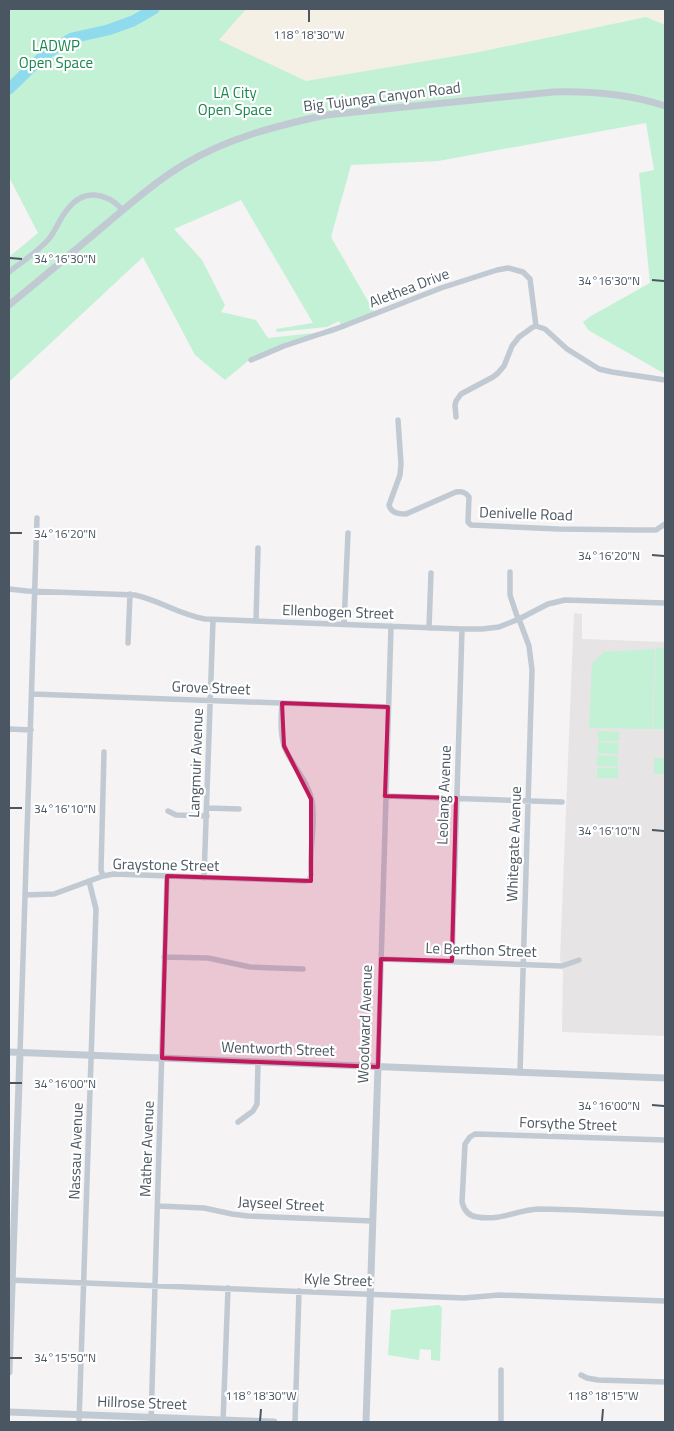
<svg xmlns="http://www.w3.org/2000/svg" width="674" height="1431" font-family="'Titillium Web',sans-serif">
  <rect width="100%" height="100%" fill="#f5f3f3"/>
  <!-- education -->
  <path fill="#e6e4e5" d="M574,613L582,614V639L665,642V1036L562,1032L563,971L560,959Z"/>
  <!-- green -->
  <path fill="#c3f1d5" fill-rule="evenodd" d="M9,9H665V374L588,330L583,322L591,316L650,283L639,173L654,170L646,123L438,161L351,165L331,237L376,315L334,333L288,345L248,361L225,380L195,355L143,257L9,382V257L38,233L9,177ZM241,200L313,323L276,329L277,332L327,327L339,321L341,326L323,332L268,338L256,320L221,312L225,305L202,260L174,229Z
    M656,648H665V729H653Z
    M655,649L652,729L589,728L592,663L604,652Z
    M598,731L619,732V741H598Z
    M598,742L619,743L618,754L598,753Z
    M597,755L618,756V767L597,766Z
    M654,758H665V774H654Z
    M597,768H618V778H597Z
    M439,1305L442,1308L440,1361L431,1360V1350L420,1349L419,1360L388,1355L391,1310Z"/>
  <!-- sand -->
  <path fill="#f5f0e5" d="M246,9H665V25L646,17L474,53L306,81L219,40Z"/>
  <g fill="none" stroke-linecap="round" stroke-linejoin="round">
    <!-- river -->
    <path stroke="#90daee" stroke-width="11" d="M9,89L43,56L72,38L108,30L133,21L154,9"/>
    <!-- minor -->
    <path stroke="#c1cad2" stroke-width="5.5" d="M9,272C22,262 37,252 48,240C56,231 59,219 67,210C83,188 106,192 123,210
      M251,360L284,346L341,327L441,288L497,270L508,268L523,272L530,279L536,326
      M456,417L455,405L456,401L461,394L493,377L498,373L504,366L512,346L519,337L533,327L536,326L545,329L567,349L599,369L612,372L665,380
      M398,420L401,464L400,475L389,505C391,513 398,514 406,514L456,492C462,491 465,492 469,497L468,522L471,525L558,529L636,530H656L665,524
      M510,572V595L518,619
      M9,589L27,591L135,595C159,600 180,615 205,619L462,629H482L499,627L519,619L548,604L565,600L665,603
      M519,619L529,646L532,670L520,1073
      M256,621L258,548
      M344,624L348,533
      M429,628L431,573
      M128,643L130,594
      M32,694L388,707
      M9,729L31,730
      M385,796L562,802
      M207,808L239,809
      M168,811L176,815L207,816
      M103,876L101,870L104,752
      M204,878L213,620
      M25,895L54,894L103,876L114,874L306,881L309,880L311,875C309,850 316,825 312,801C308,780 291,765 284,746C280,732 281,717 282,703
      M164,957L208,958L250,967L303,969
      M381,959L562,966L579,960
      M452,961L462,629
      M20,1053L37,518
      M378,1067L391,626
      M238,1122L253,1111L257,1104L258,1062
      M665,1140L475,1134L470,1137L465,1144L462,1202C464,1210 468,1216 477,1217C501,1221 517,1210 538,1209C580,1209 623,1213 665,1214
      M158,1206L204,1208L232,1214L248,1216L373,1221
      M9,1280L464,1298L499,1295L665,1301
      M581,1375L587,1378L598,1380L665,1382
      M79,1422L96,909L89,881
      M151,1422L167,876
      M223,1422L228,1288
      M295,1422L299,1291
      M501,1422V1370"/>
    <!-- tertiary -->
    <path stroke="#c1cad2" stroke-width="7" d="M9,305C41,279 73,252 105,225C130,204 155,182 183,165C227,138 276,126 326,115L553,92C592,91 629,94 665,106
      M9,1052L665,1078
      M9,1372L20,1053
      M9,1412L274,1422
      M366,1422L378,1067"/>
  </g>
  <!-- marked area -->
  <path fill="#c2185b" fill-opacity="0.2" stroke="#c2185b" stroke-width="4" stroke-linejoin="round" d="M282,703L388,707L385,796L456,798L452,961L381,959L378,1067L162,1058L167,876L311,881V799L284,746Z"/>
  <!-- ticks -->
  <path fill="none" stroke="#4a5661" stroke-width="2" d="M309,22V10M10,258L22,259M652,280L664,281M10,533H22M652,555L664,556M10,808H22M652,830L664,831M10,1083H22M652,1105L664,1106M10,1358H22M260,1421L261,1409M602,1421L603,1409"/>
  <g text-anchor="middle" stroke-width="4.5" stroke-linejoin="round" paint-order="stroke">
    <!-- park labels -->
    <g font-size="15" fill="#17864f" stroke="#fff">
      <text x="56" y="51">LADWP<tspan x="56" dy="17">Open Space</tspan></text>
      <text x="235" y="98">LA City<tspan x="235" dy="17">Open Space</tspan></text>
    </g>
    <!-- street labels -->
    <g font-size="15" fill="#4a5661" stroke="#fff">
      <text transform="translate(382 97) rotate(-7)" y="5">Big Tujunga Canyon Road</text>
      <text transform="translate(409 288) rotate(-21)" y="5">Alethea Drive</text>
      <text transform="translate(526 514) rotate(2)" y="5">Denivelle Road</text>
      <text transform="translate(338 612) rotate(2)" y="5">Ellenbogen Street</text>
      <text transform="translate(211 688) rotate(2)" y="5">Grove Street</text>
      <text transform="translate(196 763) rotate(-88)" y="5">Langmuir Avenue</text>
      <text transform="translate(444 795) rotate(-88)" y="5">Leolang Avenue</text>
      <text transform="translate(514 844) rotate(-88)" y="5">Whitegate Avenue</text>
      <text transform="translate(166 865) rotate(1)" y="5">Graystone Street</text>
      <text transform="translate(481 950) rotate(2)" y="5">Le Berthon Street</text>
      <text transform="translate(365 1024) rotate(-88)" y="5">Woodward Avenue</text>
      <text transform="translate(278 1049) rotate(2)" y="5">Wentworth Street</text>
      <text transform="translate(568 1124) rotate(2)" y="5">Forsythe Street</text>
      <text transform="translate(147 1149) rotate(-88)" y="5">Mather Avenue</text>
      <text transform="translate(76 1151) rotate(-88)" y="5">Nassau Avenue</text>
      <text transform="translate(281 1204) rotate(3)" y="5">Jayseel Street</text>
      <text transform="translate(338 1280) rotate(2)" y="5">Kyle Street</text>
      <text transform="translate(142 1403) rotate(2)" y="5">Hillrose Street</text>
    </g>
  </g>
  <g font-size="12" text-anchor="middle" fill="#4a5661" stroke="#fff" stroke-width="4.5" stroke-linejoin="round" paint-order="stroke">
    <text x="309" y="39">118°18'30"W</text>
    <text x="65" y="263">34°16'30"N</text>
    <text x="609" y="285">34°16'30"N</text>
    <text x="65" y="538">34°16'20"N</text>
    <text x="609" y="560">34°16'20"N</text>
    <text x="65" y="813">34°16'10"N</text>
    <text x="609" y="835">34°16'10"N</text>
    <text x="65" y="1088">34°16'00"N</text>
    <text x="609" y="1110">34°16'00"N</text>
    <text x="65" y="1362">34°15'50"N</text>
    <text x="261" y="1400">118°18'30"W</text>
    <text x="603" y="1400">118°18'15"W</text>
  </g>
  <!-- border -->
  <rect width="674" height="1431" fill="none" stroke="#4a5661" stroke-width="20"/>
</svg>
